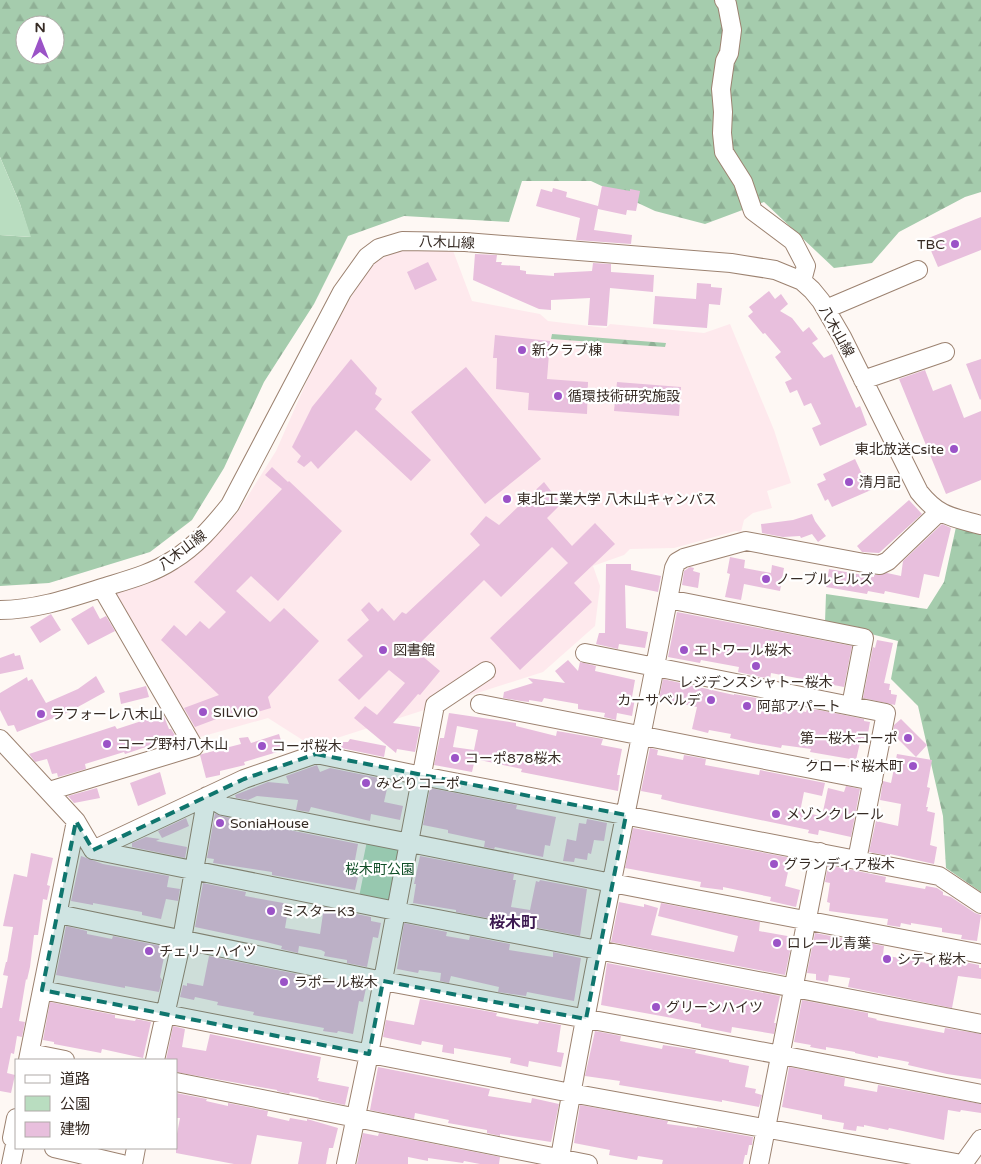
<svg xmlns="http://www.w3.org/2000/svg" width="981" height="1164" font-family="'Varela Round','Noto Sans JP',sans-serif">
  <defs>
    <pattern id="forest-firs" width="22" height="20" patternUnits="userSpaceOnUse" patternTransform="scale(1.25)"><rect width="22" height="20" fill="#a5ccad"/><path d="M5 1l3.5 6h-7zM16 11l3.5 6h-7z" fill="#8faf95"/></pattern>
  </defs>
  <rect width="100%" height="100%" fill="#fef8f4"/>
  <!-- education -->
  <path fill="#fee9ed" d="M417,247L452,248L472,301L540,314L548,321L606,328L610,324L704,333L730,324L774,430L791,483L767,491L772,508L753,513L744,520L741,532L736,531L674,548L630,549L624,555L593,566L600,586L595,626L543,672L312,746L268,718L193,739L110,594L164,576L197,551L238,512L276,451L322,347L363,277L377,261L395,252Z"/>
  <!-- forest -->
  <path fill="url(#forest-firs)" fill-rule="evenodd" d="M0,0H981V192L965,197L899,232L872,263L834,268L764,202L705,224L655,211L591,181H522L509,222L404,216L348,236L314,304L264,382L224,468L192,520L150,552L49,583L0,586V235L30,237L20,204L0,157ZM25,25H55V55H25Z
    M552,334L666,343L665,347L551,339Z
    M956,527L981,534V892L946,868L943,816L918,706L891,679L898,641L825,622L826,594L927,609L944,582Z"/>
  <!-- park -->
  <path fill="#b9ddc0" d="M0,157L20,204L31,237L0,235Z
    M367,841L403,848L391,903L359,897L363,877L360,875Z"/>
  <!-- building -->
  <path fill="#e8bfdd" fill-rule="evenodd" d="M602,186L630,191V189L640,191L636,211L627,210L626,215L598,209L594,230L632,235L631,244L576,240L580,218L536,206L541,189L552,192L553,188L567,192L566,197L598,206Z
    M981,217V250L938,267L926,239Z
    M475,254L497,255L496,262H502L501,265L520,266V270L526,271V274L554,276V273L592,271L593,263L611,264V272L654,275L653,292L610,288L607,326L588,325L590,298L551,300V310L539,309L473,280Z
    M428,262L437,280L415,290L407,272Z
    M697,283L711,284V287L722,288L720,305L709,304L707,328L653,324L655,296L696,299Z
    M769,291L775,299L781,294L788,304L780,311L792,318L803,332L809,327L818,339L812,343L824,358L832,354L856,408L860,406L867,425L820,446L812,428L821,424L811,403L804,406L797,390L790,393L785,382L792,379L775,357L781,352L765,333L763,334L748,316L753,312L749,307Z
    M495,335L550,341L547,379L588,382L587,414L528,410L529,393L496,389L497,358H493Z
    M351,359L377,388L375,394L382,399L375,409L431,460L411,481L356,430L318,469L311,461L304,467L297,462L301,456L292,447L312,407Z
    M981,359V399L980,400L966,364Z
    M466,367L541,459L485,504L411,412Z
    M925,370L933,391L951,384L964,418L981,411V480L946,494L899,379Z
    M617,382L681,387L679,416L614,411Z
    M855,459L862,474L866,473L873,486L870,487L871,490L832,507L828,499L825,501L817,484L826,480L823,474Z
    M272,467L288,482L289,481L342,531L278,601L251,576L236,591L270,622L284,608L319,641L268,697L271,708L237,718L235,712L195,727L184,708L219,695L161,640L174,625L186,636L200,621L209,629L226,612L194,582L282,489L265,475Z
    M544,482L561,504L547,518L572,546L595,523L615,544L574,583L592,602L520,670L490,638L568,563L552,547L501,597L484,580L414,649L440,671L420,695L418,694L393,723L420,727L415,752L397,749L396,753L354,718L365,706L377,715L405,683L389,670L359,700L338,680L363,656L347,640L369,620L361,610L369,602L378,612L382,608L394,621L402,612L406,614L480,545L470,534L486,516L499,525Z
    M909,500L922,514L879,553L862,552L857,546Z
    M812,514L815,521L826,536L818,542L812,534L801,538L800,536L783,537L762,533L761,524L793,520Z
    M942,524L951,528L939,577L924,574L919,598L885,591L884,594L868,591L867,594L826,587L829,569L874,577V575L887,573L901,576L903,561Z
    M730,557L745,560L744,568L771,573L772,565L784,568L780,591L744,584L741,600L725,597L730,574L727,573Z
    M606,564H631V570L661,576L658,592L625,585L626,628L648,632L645,648L619,644L618,649L596,644L599,633H605Z
    M690,567L694,568L693,571L700,573L698,588L682,585L684,571Z
    M93,606L100,619L106,616L115,631L88,645L71,619Z
    M677,612L852,646L844,687L771,673L770,679L738,672L739,667L701,660L700,663L668,657Z
    M51,614L61,630L40,643L30,627Z
    M877,640L893,643L884,683L890,684L889,690H891V694L897,695L895,705L863,698L873,647L875,648Z
    M14,653L15,656L20,655L24,669L0,674V658Z
    M568,660L578,671L580,662L596,666L595,671L635,680L632,697L635,698L632,716L617,713L616,720L604,717L605,713L578,709V704L544,698L542,702L529,700V702L521,701L503,698L504,692L533,683L528,678L565,683L555,671Z
    M96,676L105,692L76,708L77,709L17,732L14,725L8,726L0,710V693L27,677L28,681L32,679L46,703L78,689Z
    M663,679L734,695V694L762,699V702L806,712L807,709L819,710L864,719V721L870,722L867,739L861,738L856,760L810,752L811,749L782,745L781,748L753,743L730,738L731,734L709,730L708,733L692,729L697,707L659,699Z
    M146,686L149,697L121,704L119,693Z
    M449,713L516,723V726L556,736L557,731L603,739L601,745L622,749L617,775H620L618,791L521,772L522,769L475,759L472,772L434,765L440,738H444ZM457,726L478,730L474,750L453,747Z
    M163,714L169,729H171L176,737L125,754L124,752L85,764L86,769L58,777L57,773L52,774L47,759L35,762L29,754L115,726L117,729Z
    M901,719L927,745L916,757L893,734L894,725Z
    M279,734L284,750L244,762L245,765L220,771V775L206,778L200,755L202,754L241,744L239,738L248,737L251,743Z
    M350,739L386,746L384,757L341,748L342,742H348Z
    M650,748L658,750L657,755L683,760L684,755L706,759L705,765L759,775L760,770L825,783L822,796L804,792L800,812L822,816L828,788L844,792L846,786L860,789L851,837L819,830L818,835L808,833L809,830L678,803L661,799L662,795L641,791Z
    M897,754L932,760L927,787L930,788L926,807H928L927,811L935,813L930,845L937,847L934,864L890,854V856L869,852L876,821L898,826L901,804L880,800L883,781L891,783Z
    M317,765L320,772L330,768L389,780L384,802L403,806L400,820L371,814L370,821L311,807L309,812L296,810L298,800L257,796L248,800L236,798L235,795L268,782L289,784L286,776Z
    M160,772L166,794L138,806L130,783Z
    M97,788L100,798L74,803L68,796Z
    M430,788L517,805L516,809L556,817L550,846L545,845L543,857L495,847L494,849L484,847L485,841L448,833V830L423,825Z
    M215,813L221,816L358,844L352,876L358,877L355,890L272,875V872L213,863L214,859L207,858Z
    M186,818L189,826L162,838L158,831Z
    M587,819L607,823L604,841L594,840L591,854L588,853L587,860L575,858L574,862L563,861L567,839L576,841L579,823L586,824Z
    M633,828L791,858L785,886L800,890L796,907L770,901L771,897L723,887V890L700,887L701,882L625,868Z
    M146,837L160,839L156,841L187,847L185,858L132,847V843Z
    M31,853L53,858L47,885L50,886L47,900L43,899L38,935H34L30,967L27,980L26,979L19,1021L25,1022L22,1037L17,1036L14,1054L11,1053L7,1073L15,1075L11,1093L0,1091V1008H2L8,976L3,975L6,962H7L13,927L3,926L14,874L27,877Z
    M81,856L103,864L169,876L167,887L180,889L178,901L166,899L161,919L142,915V912L93,903V905L71,901Z
    M420,856L514,874L513,880H516L511,907L530,910L536,881L539,882L540,880L587,889L580,936L456,912V910L413,903L416,884H414Z
    M828,865L886,877L885,882L925,889L926,886L937,888L943,892V895L951,897L975,913L981,915L977,941L961,939L962,935L942,932V928L911,923V925L901,923L900,927L887,925L888,919L829,911L830,903L827,902L830,883L825,882Z
    M203,883L246,892L245,896L289,904L285,928L320,934L324,907L371,917V921L381,923L378,938L373,937L367,967L347,963V960L324,956L325,952L321,950L299,946L298,953L281,949L282,946L266,942L195,927Z
    M619,902L644,907V904L658,908L651,935L734,952L738,936L658,916L661,903L760,922L759,931L793,937L785,975L611,942Z
    M404,923L447,932L446,936L469,940L470,936L510,944L509,950L553,957V952L581,958L574,1001L527,992L526,996L498,992L499,987L451,976L449,983L440,981L441,973L419,970L418,973L397,969Z
    M66,926L87,931V934L112,939L113,936L166,947L160,977L162,980L159,992L125,986V988L56,975Z
    M815,933L884,946L883,955L937,965L938,959L945,960V958L979,965V968H981V979L958,976L952,1008L848,987L850,978L829,975L828,982L816,980V974L807,973Z
    M209,956L366,988L363,1002L359,1001L353,1034L338,1031L337,1033L323,1031L324,1028L253,1015L254,1012L217,1005L218,1002L195,997L194,1000L180,997L183,985L187,986V983L203,986Z
    M607,963L780,996L774,1023H776L774,1034L732,1027L731,1033L701,1027V1024L672,1018L601,1005Z
    M420,999L497,1013L496,1016L516,1020L538,1024L539,1021L561,1025L557,1052L564,1053L561,1067L529,1061L528,1067L510,1063L511,1058L454,1048V1054L442,1052L443,1045L422,1041L421,1045L383,1037L386,1020L414,1025Z
    M802,1000L868,1013V1017L877,1019L876,1020L944,1033L945,1028L981,1034V1079L947,1074L908,1065L909,1062L878,1056V1058L855,1053V1052L826,1047V1050L810,1047L811,1045L794,1042Z
    M50,1002L115,1015V1018L135,1021L136,1019L151,1022L143,1058L102,1049L101,1053L54,1044V1042L43,1040Z
    M173,1026L185,1029L182,1047L206,1051L210,1034L321,1057L317,1078H319L318,1081L349,1087L345,1105L318,1099L319,1098L290,1092L289,1094L277,1091V1090L176,1072V1060H166Z
    M595,1031L621,1036L620,1041L662,1049L663,1045L696,1050L695,1053L729,1060V1062L749,1066L745,1087L756,1089L755,1093L762,1095L759,1107L722,1100V1102L619,1085L620,1081L585,1076Z
    M378,1067L490,1089L488,1096L531,1103L532,1098L559,1104L551,1142L500,1134V1136L487,1133V1130L448,1123L449,1120L415,1113L414,1119L370,1110Z
    M789,1067L845,1078L844,1086L877,1092L878,1085L981,1104V1113L961,1110L960,1112L948,1110L944,1140L889,1128L888,1130L864,1125V1127L857,1126L856,1131L843,1129L844,1123L822,1119V1115L782,1107Z
    M176,1093L207,1099L206,1101L228,1106V1103L268,1111L267,1116L289,1121L290,1118L307,1121V1119L338,1128L333,1148H329L326,1164H298L302,1142L257,1135L251,1164H234L176,1153V1139L180,1118H176Z
    M580,1105L668,1121L667,1124L697,1128V1127L753,1137L752,1145H749L747,1155H745L743,1164H662L663,1160L638,1156L637,1160L609,1155L610,1150L574,1143Z
    M363,1133L378,1136L379,1133L500,1157L499,1164H480L464,1161L463,1163L428,1158V1161L408,1157V1164H357Z"/>
  <g fill="none" stroke-linecap="round" stroke-linejoin="round">
    <defs>
      <path id="minor" d="M724,0L727,4L732,30L729,53L725,61L721,89L723,112L722,133L724,152L743,182L753,211L793,241L806,266L802,281
        M826,309L918,270
        M863,380L945,352
        M668,599L864,638L851,706L886,713L857,860
        M0,610C37,610 73,597 108,586C131,579 153,573 173,560C196,546 213,526 230,505L342,292L367,257L379,248L402,241L465,242L731,263L775,270L802,281L812,290L821,301L842,337L919,492C939,517 952,517 981,525
        M585,653L851,706
        M480,704L873,781
        M0,739L76,821L93,850L396,911L981,1024
        M49,791L194,747L102,588
        M93,850L244,779L316,754L422,776L939,876L981,904
        M58,914L383,981L781,1055L981,1094
        M42,990L571,1093L962,1164
        M30,1053L65,1060
        M28,1060L76,821
        M155,1060L182,939L207,796L223,806L612,883L981,954
        M176,1082L588,1164
        M12,1138L16,1118
        M54,1148L122,1164
        M560,1158C593,961 637,765 674,568L677,562L684,558L746,541L864,563L880,565L888,561L939,512
        M11,1164L16,1140
        M133,1164L136,1148
        M346,1164L369,1054L435,705L486,671
        M759,1164L820,852
        M963,1164L981,1139"/>
    </defs>
    <!-- minor casing -->
    <use href="#minor" stroke="#9c8270" stroke-width="20"/>
    <!-- minor -->
    <use href="#minor" stroke="#fff" stroke-width="18"/>
  </g>
  <!-- marked area -->
  <path fill="#0f766e" fill-opacity="0.2" stroke="#0f766e" stroke-width="4" stroke-dasharray="10 6" stroke-linejoin="round" d="M316,754L626,815L586,1019L383,981L369,1054L42,990L76,821L93,850L244,779Z"/>
  <!-- markers -->
  <g fill="#9b53c7" stroke="#fff" stroke-width="2">
    <circle cx="955" cy="244" r="5"/>
    <circle cx="522" cy="350" r="5"/>
    <circle cx="558" cy="396" r="5"/>
    <circle cx="954" cy="449" r="5"/>
    <circle cx="849" cy="482" r="5"/>
    <circle cx="507" cy="499" r="5"/>
    <circle cx="766" cy="579" r="5"/>
    <circle cx="383" cy="650" r="5"/>
    <circle cx="684" cy="650" r="5"/>
    <circle cx="756" cy="666" r="5"/>
    <circle cx="711" cy="700" r="5"/>
    <circle cx="747" cy="706" r="5"/>
    <circle cx="203" cy="712" r="5"/>
    <circle cx="41" cy="714" r="5"/>
    <circle cx="908" cy="738" r="5"/>
    <circle cx="107" cy="744" r="5"/>
    <circle cx="262" cy="746" r="5"/>
    <circle cx="455" cy="758" r="5"/>
    <circle cx="913" cy="766" r="5"/>
    <circle cx="366" cy="783" r="5"/>
    <circle cx="776" cy="814" r="5"/>
    <circle cx="220" cy="823" r="5"/>
    <circle cx="774" cy="864" r="5"/>
    <circle cx="271" cy="911" r="5"/>
    <circle cx="777" cy="943" r="5"/>
    <circle cx="149" cy="951" r="5"/>
    <circle cx="887" cy="959" r="5"/>
    <circle cx="284" cy="982" r="5"/>
    <circle cx="656" cy="1007" r="5"/>
  </g>
  <g text-anchor="middle" stroke-width="4.5" stroke-linejoin="round" paint-order="stroke">
    <!-- street labels -->
    <g font-size="14" fill="#362b24" stroke="#fff">
      <text transform="translate(447 242) rotate(2)" y="5">八木山線</text>
      <text transform="translate(837 331) rotate(61)" y="5">八木山線</text>
      <text transform="translate(182 550) rotate(-37)" y="5">八木山線</text>
    </g>
    <!-- poi labels -->
    <g font-size="14" fill="#362b24" stroke="#fff" text-anchor="start">
      <text x="945" y="249" text-anchor="end">TBC</text>
      <text x="532" y="355">新クラブ棟</text>
      <text x="568" y="401">循環技術研究施設</text>
      <text x="944" y="454" text-anchor="end">東北放送Csite</text>
      <text x="859" y="487">清月記</text>
      <text x="517" y="504">東北工業大学 八木山キャンパス</text>
      <text x="776" y="584">ノーブルヒルズ</text>
      <text x="393" y="655">図書館</text>
      <text x="694" y="655">エトワール桜木</text>
      <text x="756" y="687" text-anchor="middle">レジデンスシャトー桜木</text>
      <text x="701" y="705" text-anchor="end">カーサベルデ</text>
      <text x="757" y="711">阿部アパート</text>
      <text x="213" y="717">SILVIO</text>
      <text x="51" y="719">ラフォーレ八木山</text>
      <text x="898" y="743" text-anchor="end">第一桜木コーポ</text>
      <text x="117" y="749">コープ野村八木山</text>
      <text x="272" y="751">コーポ桜木</text>
      <text x="465" y="763">コーポ878桜木</text>
      <text x="903" y="771" text-anchor="end">クロード桜木町</text>
      <text x="376" y="788">みどりコーポ</text>
      <text x="786" y="819">メゾンクレール</text>
      <text x="230" y="828">SoniaHouse</text>
      <text x="784" y="869">グランディア桜木</text>
      <text x="281" y="916">ミスターK3</text>
      <text x="787" y="948">ロレール青葉</text>
      <text x="159" y="956">チェリーハイツ</text>
      <text x="897" y="964">シティ桜木</text>
      <text x="294" y="987">ラポール桜木</text>
      <text x="666" y="1012">グリーンハイツ</text>
    </g>
    <!-- park labels -->
    <g font-size="14" fill="#104e27" stroke="#fff">
      <text x="380" y="874">桜木町公園</text>
    </g>
    <!-- quarter labels -->
    <g font-size="16" font-weight="bold" fill="#3c1950" stroke="#fff">
      <text x="513" y="928">桜木町</text>
    </g>
  </g>
  <!-- legend -->
  <rect x="15" y="1059" width="162" height="90" fill="#ffffff" stroke="#afaaa7"/>
  <rect x="25" y="1075" width="25" height="8" fill="#ffffff" stroke="#afaaa7"/>
  <text x="60" y="1084" font-size="15" fill="#362b24">道路</text>
  <rect x="25" y="1096" width="25" height="15" fill="#b9ddc0" stroke="#afaaa7"/>
  <text x="60" y="1109" font-size="15" fill="#362b24">公園</text>
  <rect x="25" y="1122" width="25" height="15" fill="#e8bfdd" stroke="#afaaa7"/>
  <text x="60" y="1134" font-size="15" fill="#362b24">建物</text>
  <!-- north arrow -->
  <g transform="translate(40 40)"><circle r="24" fill="#ffffff" stroke="#afaaa7"/>
  <path d="M0-4L9 19L0 12L-9 19Z" fill="#9b53c7"/>
  <text y="-8" font-size="14" font-weight="bold" text-anchor="middle" fill="#362b24">N</text>
  </g>
</svg>
